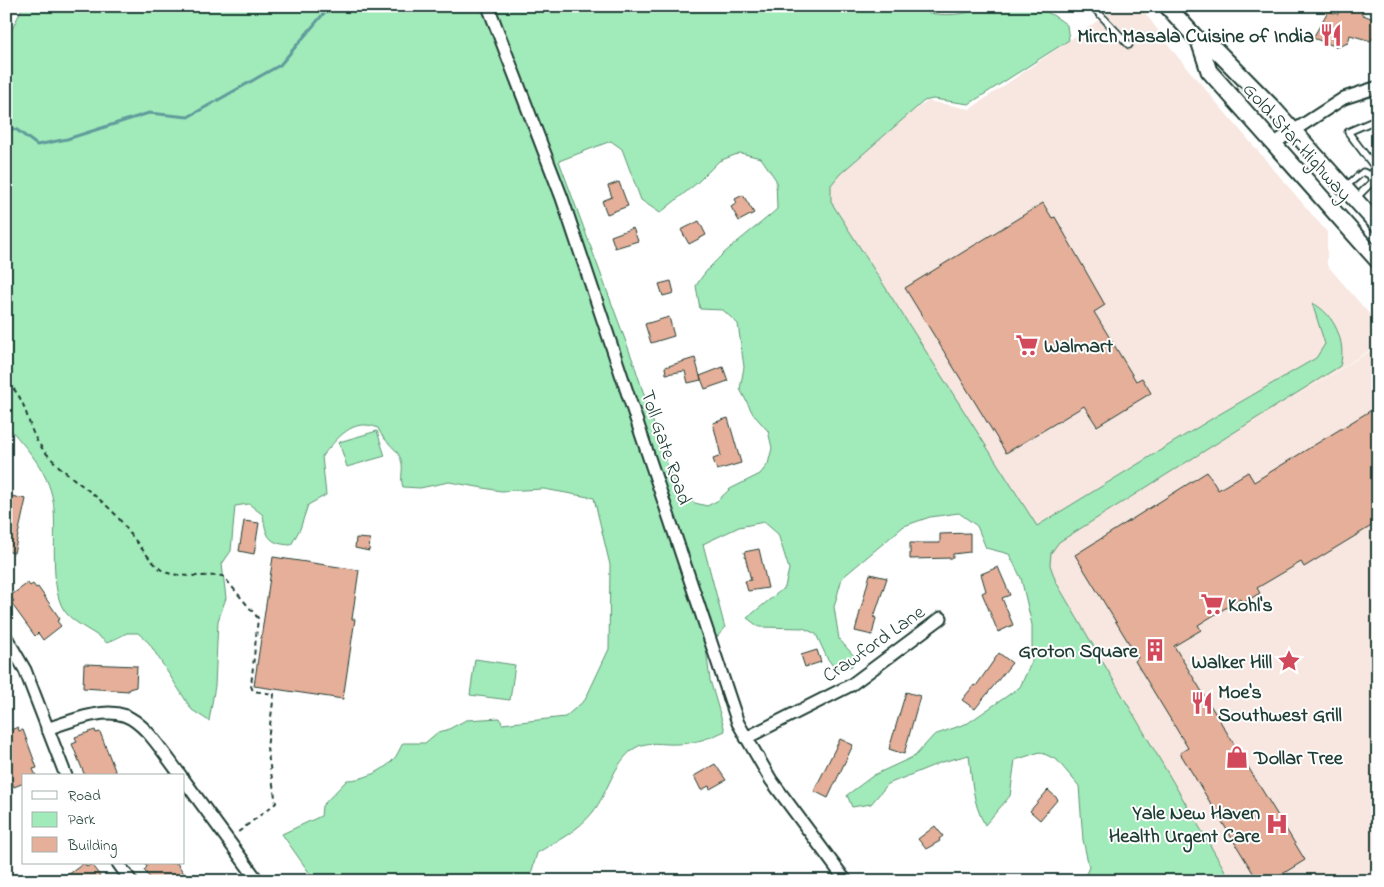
<svg xmlns="http://www.w3.org/2000/svg" width="1384" height="887" font-family="'Indie Flower',sans-serif">
  <rect width="100%" height="100%" fill="#fff"/>
  <filter id="ink" filterUnits="userSpaceOnUse"><feTurbulence type="fractalNoise" baseFrequency=".02" numOctaves="2"/><feDisplacementMap in="SourceGraphic" scale="10" xChannelSelector="R" yChannelSelector="G"/><feConvolveMatrix kernelMatrix="1 2 1 2 8 2 1 2 1" color-interpolation-filters="sRGB"/></filter>
  <g filter="url(#ink)">
    <!-- built -->
    <path fill="#f7e7e0" d="M1119,6H1140L1177,56L1327,232V265L1378,324V345L1286,403L1378,346V881H1218L808,180L928,101L970,109Z"/>
    <!-- green -->
    <path fill="#a1eab9" stroke="#609476" fill-rule="evenodd" d="M23,6H908C936,18 955,16 984,9L986,6C1024,6 1036,1 1067,25L1069,40L969,104L933,99L924,101L840,174L831,185V202L1037,526L1213,418L1316,358L1325,344L1312,303C1334,313 1347,343 1340,366L1059,542L1051,553L1050,565L1056,582L1231,881H1083L1089,867L1083,840L1079,786L1057,760L1040,752L1015,760L1010,796L985,825C972,802 972,780 969,755L942,762L888,784L871,804L852,807L847,795L874,775L915,756L934,735L968,723L1020,687L1032,661V625L1021,578L1009,554L986,548L977,526L959,513L930,517L904,526L842,578L834,607L839,639L855,657L852,666L836,670L827,658L816,634L803,628L759,627L747,618L785,587L789,569L778,534L764,522L739,527L703,544L725,628L706,649L710,680L725,731C710,738 693,744 677,744C662,745 648,740 635,748C613,763 608,793 593,812C578,831 557,841 537,853L531,874L532,881H315L282,834L321,816L322,806L347,780C362,780 382,772 393,760C397,756 400,748 403,743H425L438,732L447,730L466,720L500,718L502,724L565,717L585,700L609,649L610,565L594,498L544,489L501,491L449,482L420,488L403,487C400,478 403,472 402,464C400,448 384,444 378,428C352,417 338,438 322,456L326,495L308,505L300,529L291,545C268,544 266,536 263,515L249,504L235,506L231,551L222,564L226,598L218,621L215,686L209,721L192,710L149,643L138,633H127L107,643C95,632 78,626 67,614C47,593 58,529 53,501C48,470 26,448 6,424V42ZM611,141L622,149L641,200L660,213L697,183L719,161L740,153L761,158L776,180L777,209C751,233 713,256 696,286L700,309L723,310L738,324L744,367L740,389L753,414L768,431L772,448L768,464L760,474L730,489L717,501L707,506L695,503L681,495L669,470L633,361L559,161Z
      M377,431L385,456L347,467L339,442Z
      M475,659L515,665L510,700L470,695Z"/>
    <g fill="none" stroke-linecap="round" stroke-linejoin="round">
      <!-- stream -->
      <path stroke="#609c9c" stroke-width="3" d="M6,127L17,130L37,145L67,139L149,113L188,117L280,65L330,6"/>
    </g>
    <!-- building -->
    <path fill="#e5af99" stroke="#1f3d34" d="M1341,6H1366L1361,14L1378,21V40L1373,38L1371,41L1350,35L1348,43L1337,47L1313,38L1328,11L1338,14Z
      M619,182L628,206L607,214L602,201L612,197L608,186Z
      M743,195L754,213L739,221L731,207L737,203L735,199Z
      M1043,203L1052,218L1055,217L1105,305L1094,312L1136,381L1142,378L1151,393L1097,426L1084,406L1006,453L905,288Z
      M699,221L706,235L689,244L681,230Z
      M633,228L638,241L615,248L611,236Z
      M671,281L674,293L663,296L659,284Z
      M669,317L674,336L651,343L645,324Z
      M695,358L701,380L688,383L685,371L666,374L665,367Z
      M723,367L728,381L705,389L700,376Z
      M1378,406V522L1304,567L1301,562L1257,588L1260,593L1243,603L1240,599L1198,625L1201,630L1174,646L1305,860L1271,881H1258L1180,753L1188,748L1135,661L1138,658L1075,555L1207,472L1218,490L1248,472L1254,482Z
      M728,418L741,463L717,470L713,459L721,456L713,423Z
      M6,495L26,499L14,553L6,551Z
      M244,521L259,523L254,554L239,551Z
      M970,533V552L953,554V558L910,559V543H940V534Z
      M356,538L370,539L369,551L355,548Z
      M759,549L768,588L748,591L745,581L751,580L744,552Z
      M273,557L359,570L352,619H355L343,699L254,686Z
      M998,567L1010,595L1002,598L1013,625L998,632L982,593L986,591L981,574Z
      M870,574L887,578L874,617L876,618L872,635L855,631Z
      M28,583L30,586L33,584L36,588L38,587L60,619L57,621L61,626L43,640L38,633L35,636L11,603L14,601L10,596Z
      M817,650L821,662L805,667L801,655Z
      M999,653L1012,663L975,709L962,700L974,685L976,686Z
      M84,664L137,666L136,687L129,689V691L83,688Z
      M906,692L920,696L904,754L889,749Z
      M18,727L19,731L23,730L37,768L33,769L36,776H24V783L14,787L6,768V732Z
      M95,730L96,733L100,732L116,773L107,776H85L72,744L77,742L75,737Z
      M840,739L853,745L828,798L814,791Z
      M715,764L726,780L710,789L709,786L701,790L694,776Z
      M1048,790L1058,799L1040,820L1030,811Z
      M935,826L943,836L939,839L940,841L926,849L918,839Z
      M84,863L87,867L91,864L100,876L93,881H60Z
      M144,863H177L189,881H152L144,870L147,867Z"/>
    <g fill="none" stroke-linecap="round" stroke-linejoin="round">
      <defs>
        <path id="service" d="M1092,6L1129,45
          M1370,175L1376,169L1348,132L1378,119
          M1346,186L1363,172L1370,175
          M1355,199L1372,182L1370,175"/>
        <path id="minor" d="M488,6L562,198L738,723L771,780L846,881
          M1273,144L1344,98L1378,87
          M6,637L25,670L66,776
          M47,729C129,699 132,709 181,776
          M746,738L851,685L941,618
          M184,780L258,881
          M118,863L131,881"/>
        <path id="secondary" d="M1167,6L1199,41L1215,49L1273,108L1378,225
          M1199,41L1209,71L1378,261"/>
      </defs>
      <!-- service casing -->
      <use href="#service" stroke="#1f3d34" stroke-width="9"/>
      <!-- minor casing -->
      <use href="#minor" stroke="#1f3d34" stroke-width="15"/>
      <!-- secondary casing -->
      <use href="#secondary" stroke="#1f3d34" stroke-width="19"/>
      <!-- path -->
      <path stroke="#1f3d34" stroke-width="2" stroke-dasharray="5 4" stroke-linecap="butt" d="M6,383C26,395 26,421 36,439C54,470 92,489 116,515C126,527 154,568 165,572C179,578 207,575 223,576L258,618L251,686L253,691L274,694L267,748L276,803L237,833"/>
      <!-- service -->
      <use href="#service" stroke="#fff" stroke-width="5.5"/>
      <!-- minor -->
      <use href="#minor" stroke="#fff" stroke-width="11"/>
      <!-- secondary -->
      <use href="#secondary" stroke="#fff" stroke-width="15"/>
    </g>
  </g>
  <!-- icons -->
  <defs>
    <symbol id="restaurant-bare" viewBox="-9 -9 18 18"><path d="M-5-6h1v4h1v-4h1v4h1v-4h1v5L-1.5 .5V6h-2V.5L-5-1ZM5-6V6H3V1.5H1.5Q1.5-4 5-6Z" fill="#d1495b" stroke="#fff" stroke-width="2.5" paint-order="stroke"/></symbol>
    <symbol id="supermarket-bare" viewBox="-9 -9 18 18"><path d="M-6-5.5h2.5l.6 2H6L4.5 2H-2.5L-4.4-4H-6ZM-1.5 3.2a1.3 1.3 0 1 0 .1 0ZM3 3.2a1.3 1.3 0 1 0 .1 0Z" fill="#d1495b" stroke="#fff" stroke-width="2.5" paint-order="stroke"/></symbol>
    <symbol id="building-bare" viewBox="-9 -9 18 18"><path d="M-4-6H4V6H1V3H-1V6H-4ZM-2.5-4.3h1.7v1.8h-1.7ZM.8-4.3h1.7v1.8H.8ZM-2.5-1h1.7V.8h-1.7ZM.8-1h1.7V.8H.8Z" fill="#d1495b" stroke="#fff" stroke-width="2.5" paint-order="stroke"/></symbol>
    <symbol id="sight-bare" viewBox="-9 -9 18 18"><path d="M0-6L1.8-2.2L6-1.7L2.9 1.2L3.7 5.4L0 3.3L-3.7 5.4L-2.9 1.2L-6-1.7L-1.8-2.2Z" fill="#d1495b" stroke="#fff" stroke-width="2.5" paint-order="stroke"/></symbol>
    <symbol id="shop-bare" viewBox="-9 -9 18 18"><path d="M-5-2.5h2.3a2.7 3.5 0 0 1 5.4 0H5L5.5 6h-11ZM-1.5-2.5h3a1.5 2.3 0 0 0-3 0Z" fill="#d1495b" stroke="#fff" stroke-width="2.5" paint-order="stroke"/></symbol>
    <symbol id="hospital-bare" viewBox="-9 -9 18 18"><path d="M-5-5h3v3.5h4V-5h3V5h-3V1.5h-4V5h-3Z" fill="#d1495b" stroke="#fff" stroke-width="2.5" paint-order="stroke"/></symbol>
  </defs>
  <g fill-rule="evenodd">
    <use href="#restaurant-bare" x="1315" y="19" width="32" height="32"/>
    <use href="#supermarket-bare" x="1011" y="329" width="32" height="32"/>
    <use href="#supermarket-bare" x="1196" y="588" width="32" height="32"/>
    <use href="#building-bare" x="1139" y="634" width="32" height="32"/>
    <use href="#sight-bare" x="1273" y="645" width="32" height="32"/>
    <use href="#restaurant-bare" x="1186" y="687" width="32" height="32"/>
    <use href="#shop-bare" x="1221" y="741" width="32" height="32"/>
    <use href="#hospital-bare" x="1261" y="808" width="32" height="32"/>
  </g>
  <g text-anchor="middle" stroke-width="4" stroke-linejoin="round" paint-order="stroke">
    <!-- poi labels -->
    <g font-size="20" font-weight="bold" fill="#1f3d34" stroke="#fff" text-anchor="end">
      <text x="1314" y="42">Mirch Masala Cuisine of India</text>
      <text x="1044" y="352" text-anchor="start">Walmart</text>
      <text x="1228" y="611" text-anchor="start">Kohl's</text>
      <text x="1138" y="657">Groton Square</text>
      <text x="1272" y="668">Walker Hill</text>
      <text x="1218" y="698" text-anchor="start">Moe's<tspan x="1218" dy="23">Southwest Grill</tspan></text>
      <text x="1254" y="764" text-anchor="start">Dollar Tree</text>
      <text x="1260" y="819">Yale New Haven<tspan x="1260" dy="23">Health Urgent Care</tspan></text>
    </g>
    <!-- street labels -->
    <g font-size="20" fill="#1f3d34" stroke="#fff">
      <text transform="translate(1298 141) rotate(48)" y="7">Gold Star Highway</text>
      <text transform="translate(667 447) rotate(71)" y="7">Toll Gate Road</text>
      <text transform="translate(873 643) rotate(-35)" y="7">Crawford Lane</text>
    </g>
  </g>
  <!-- margin -->
  <rect width="1384" height="887" fill="none" stroke="#fff" stroke-width="25"/>
  <rect x="12" y="12" width="1359" height="862" fill="none" stroke="#1f3d34" stroke-width="2" filter="url(#ink)"/>
  <!-- legend -->
  <rect x="22" y="774" width="162" height="90" fill="#ffffff" stroke="#a5b1ae"/>
  <rect x="32" y="791" width="25" height="8" fill="#ffffff" stroke="#a5b1ae"/>
  <text x="68" y="800" font-size="15" fill="#1f3d34">Road</text>
  <rect x="32" y="812" width="25" height="15" fill="#a1eab9" stroke="#a5b1ae"/>
  <text x="68" y="824" font-size="15" fill="#1f3d34">Park</text>
  <rect x="32" y="837" width="25" height="15" fill="#e5af99" stroke="#a5b1ae"/>
  <text x="68" y="850" font-size="15" fill="#1f3d34">Building</text>
</svg>
